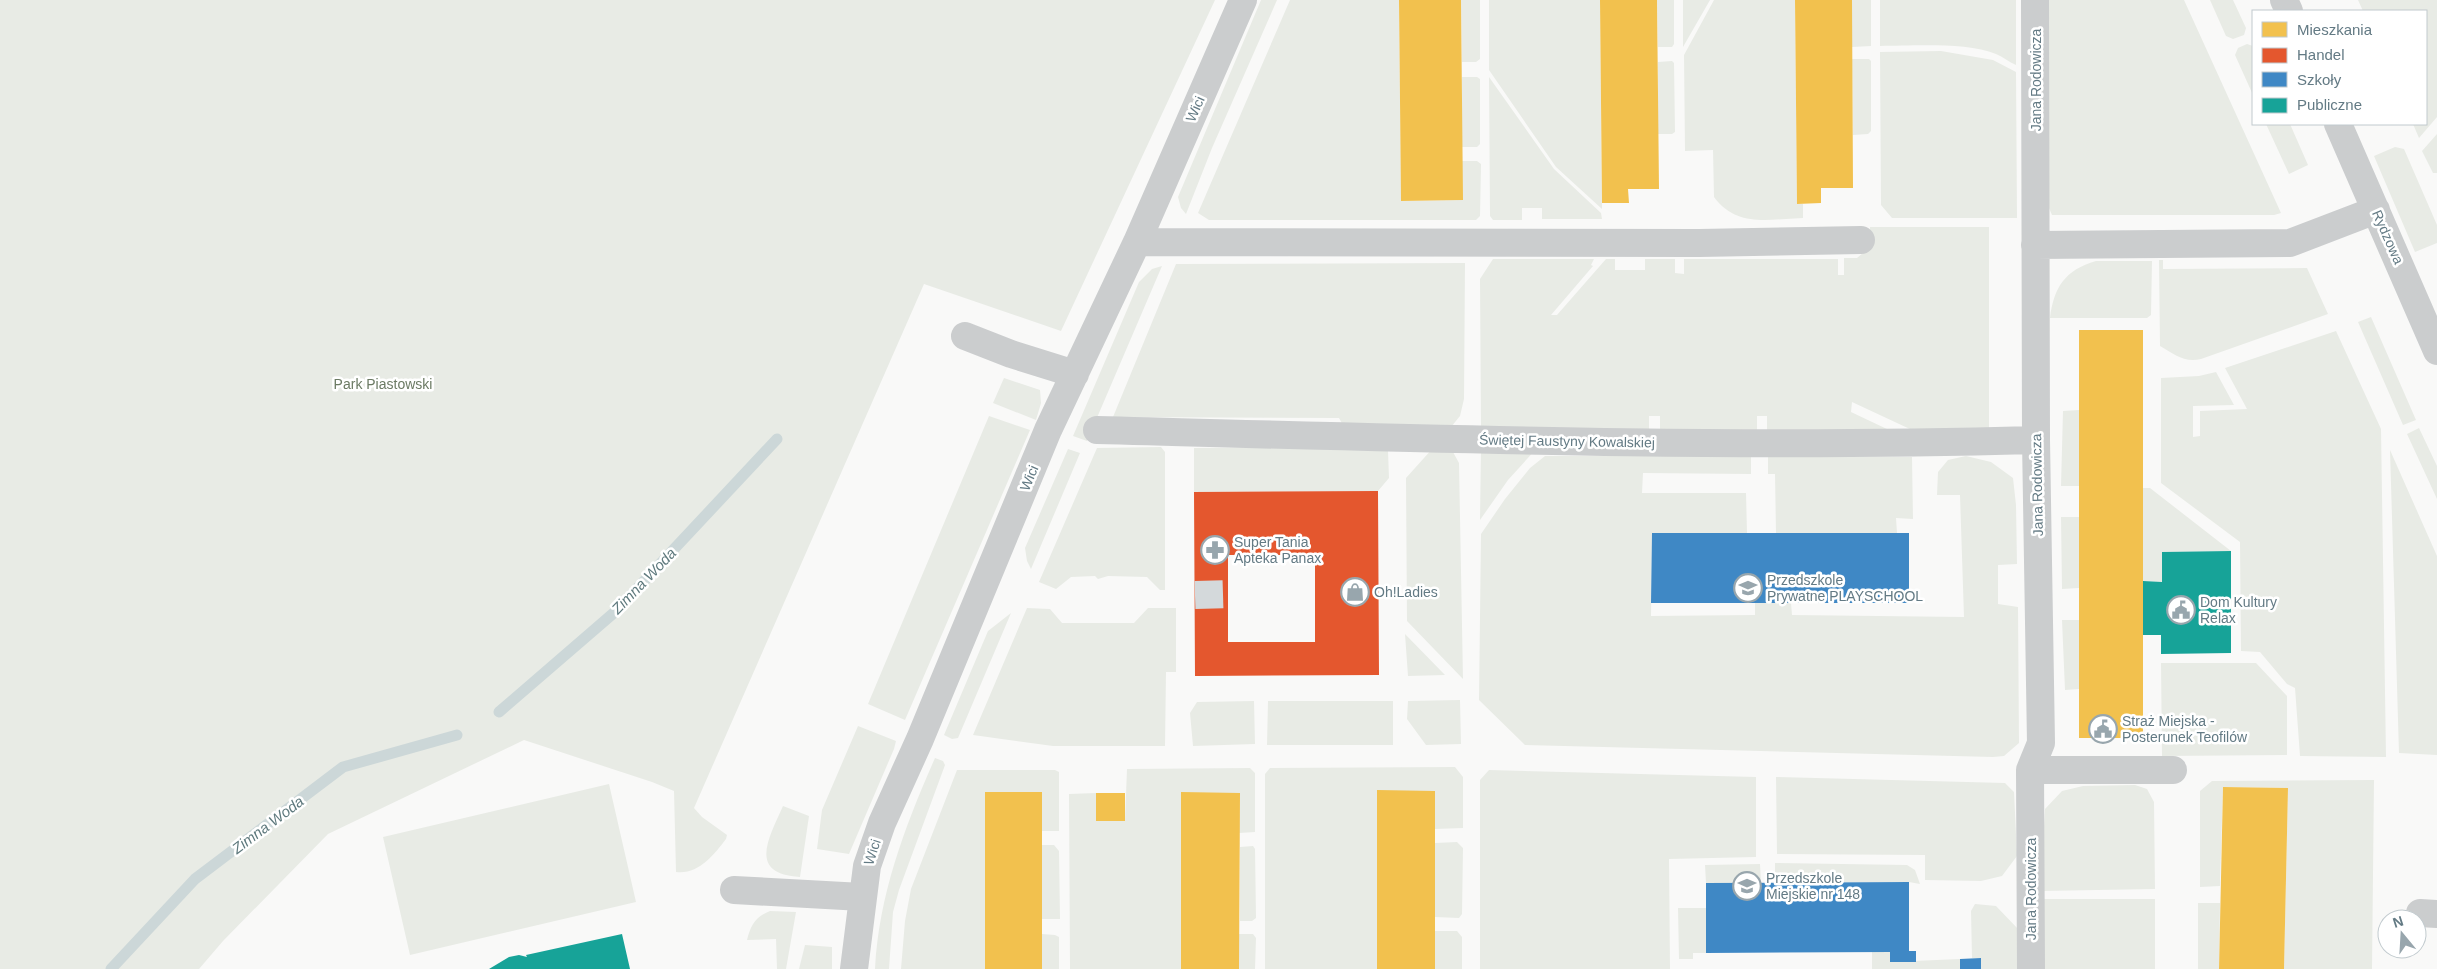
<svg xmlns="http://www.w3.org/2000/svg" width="2437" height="969" font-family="Arial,sans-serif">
  <rect width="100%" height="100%" fill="#f9f9f8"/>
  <!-- green -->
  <path fill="#e8ebe5" d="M0,0H1215L1061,331L924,284L694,808L702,817L727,835L726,839C714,855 698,875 676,872L674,791L652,782L524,740L328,834L223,941L199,969H0Z
    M1261,0H1277L1212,148L1186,214L1181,208L1178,197Z
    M1290,0H1399L1401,201L1462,200V161H1477L1481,164L1480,216L1476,220H1209L1198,213Z
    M1461,0H1480V59L1476,62H1462Z
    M1489,0H1600L1602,209L1556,167L1489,70Z
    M1657,0H1674V44L1672,47H1658Z
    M1683,0H1710L1683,47Z
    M1714,0H1795L1797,204H1803V218C1768,219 1737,228 1714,197L1713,150L1685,151L1684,55Z
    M1852,0H1871V46L1852,47Z
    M1880,0H2016V65C2009,62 2003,57 1996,54C1966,42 1913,46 1880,46Z
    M2047,0H2184L2281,213L2274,215H2052L2049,208Z
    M2210,0H2233L2246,28L2244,35L2233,39L2226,36Z
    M2358,0H2437V117L2419,138L2413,124H2426V11H2363Z
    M2247,44L2253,46V95L2235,55L2238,48Z
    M1941,51L1993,60L2016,72L2017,218H1892L1881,205L1880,52Z
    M1852,59H1869L1871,61V131L1868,134L1853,135Z
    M1672,61L1674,63L1675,132L1672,134H1658V62Z
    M1462,77H1477L1480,79V144L1477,147H1462Z
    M1489,77L1554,169L1601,213L1602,219H1542V208H1522V220H1493L1490,216Z
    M2266,124H2290L2308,165L2289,174Z
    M2437,134V173H2433L2422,151Z
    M2395,147L2404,149L2437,225V243L2415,252L2374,156Z
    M1870,227H1989V430H1912L1852,402L1851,412L1889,430H1767V416H1757V430H1660V416H1649V429L1481,428L1480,279L1493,259H1594L1591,265L1593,266L1551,315H1557L1606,259H1615V270H1645V259H1675V273L1684,274V259H1838V275H1844V258H1857L1869,248Z
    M2159,260H2163V269L2307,268L2328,314L2201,359C2184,363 2174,354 2160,346Z
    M2096,261H2152L2151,315L2147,318H2050C2054,287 2065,270 2096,261Z
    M1465,263L1464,399L1460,416L1451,427L1347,432L1339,418L1113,417L1176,264Z
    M1162,266L1087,441L1073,436L1139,282L1152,269Z
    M2371,317L2416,420L2403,425L2358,322Z
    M2336,331L2381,429L2386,757L2300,756L2295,688L2287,684L2260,652L2241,651L2240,542L2161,483V378L2199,376L2216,372L2234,405L2193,406V437L2200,436V411L2247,409L2225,368Z
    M1004,378L1040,390L1041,403L1036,420L993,403Z
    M2079,410V486H2061L2063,411Z
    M989,416L1030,430L905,720L868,704Z
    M2419,428L2437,466V499L2407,434Z
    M1384,446L1388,451L1389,478L1378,491L1194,492V448Z
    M1161,447L1165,452V590H1160L1147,577L1108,576L1098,579L1095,576L1071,577L1056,589L1039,582L1097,448Z
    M1433,448L1453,452L1459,463L1463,679L1407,621L1406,478Z
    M1481,448H1537L1508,480L1480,520Z
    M1068,449L1080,453L1031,569L1027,561L1025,548Z
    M2390,450L2437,556V755L2399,753Z
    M1545,456H1751V474L1643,473L1642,493H1746L1747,533H1652L1651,616L1755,615V603H1791L1792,615L1964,617L1960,495H1937L1938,472L1948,460L1966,456L1991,462L2013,478L2016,505L2017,564L1998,565V604L2018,607L2019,743L2004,756L1993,757L1525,745L1479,700L1481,534L1505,499L1530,468Z
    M1768,456L1912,457L1913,519L1896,518L1897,533H1776L1775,474H1768Z
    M2143,488H2150L2231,551L2162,552V582L2143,581Z
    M2061,517H2079V588L2062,589Z
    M1027,608L1050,609L1062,623H1134L1148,608H1176V672H1166L1165,746H1053L973,735Z
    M1011,613L958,738L952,739L944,735L988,631Z
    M2062,620H2079V689L2065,690Z
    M1405,634L1445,675L1408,676Z
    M2161,663H2256L2287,696V755L2162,756Z
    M1460,700L1461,744L1426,745L1407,719L1408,701Z
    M1254,701L1255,744L1193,746L1190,713L1197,702Z
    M1268,701H1393V745H1267Z
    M858,726L896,741L894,749L849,854L817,849L822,810Z
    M935,758L943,761L945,765L899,890L893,912L889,969H875C879,894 905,826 935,758Z
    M1455,767L1463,777V828L1435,829L1434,791H1377V969H1265V774L1270,768Z
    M1250,768L1255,773V832L1239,833L1240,793H1181V969H1070L1069,794L1096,793V821H1125L1127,769Z
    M957,770H1055L1059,772V831H1042L985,969H901L905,921L911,889Z
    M1489,770L1756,777V857L1669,859L1670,969H1480V780Z
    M1776,777L2005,783L2014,792L2017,856L2002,876L1981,881L1925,880V855L1777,854Z
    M2374,780L2372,969H2284L2288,788L2223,787L2220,886L2200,887V791L2212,781Z
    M609,784L636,902L410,955L383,837Z
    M2135,785L2147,789L2154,802L2155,889L2040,891L2045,809L2062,791L2083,786Z
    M783,806L809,816L800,877C747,874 769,838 783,806Z
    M1457,842L1463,848L1462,914L1459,918L1435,917V843Z
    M1042,845H1054L1059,851L1060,919H1042Z
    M1253,846L1255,849L1256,918L1252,921H1240V847Z
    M1775,863L1907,865L1915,870L1920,884L1909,882L1775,883Z
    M1760,864L1761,883H1706L1705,865Z
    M2039,899H2155V969H2040Z
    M2198,903H2220L2219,969H2198Z
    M1975,904L1996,906L2019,930V969H1981V958H1972L1971,911Z
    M1678,908H1706V953H1693V959H1679Z
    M770,911L796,912L786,969H777L776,939L747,940C751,925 755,917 770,911Z
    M1435,931H1457L1462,937V969H1435Z
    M1042,934L1055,935L1059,937V969H1042Z
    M1239,934H1253L1256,938L1255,969H1239Z
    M805,945L832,947V969H799Z
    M1872,951L1890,952V962L1960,959V969H1872Z"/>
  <!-- homes -->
  <path fill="#f2c14e" d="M1399,0H1461L1463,200L1401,201Z
    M1600,0H1657L1659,189H1628L1629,203H1602Z
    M1795,0H1852L1853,188H1821V203L1797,204Z
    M2079,330H2143V738H2079Z
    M2223,787L2288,788L2284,969H2219Z
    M1377,790L1435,791V969H1377Z
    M985,792H1042V969H985Z
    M1181,792L1240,793L1239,969H1181Z
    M1096,793H1125V821H1096Z"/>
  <!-- shops -->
  <path fill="#e4572e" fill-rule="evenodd" d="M1378,491L1379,675L1195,676L1194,492ZM1228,555H1315V642H1228Z"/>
  <!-- schools -->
  <path fill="#3f88c5" d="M1652,533H1909V603H1651Z
    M1909,882V951H1916V962H1890V952L1706,953V883Z
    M1981,958V969H1960V959Z"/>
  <!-- public -->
  <path fill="#17a398" d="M2231,551V653L2161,654V635H2143V581L2162,582V552Z
    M622,934L630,969H489L509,957L519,955L527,957L526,955Z"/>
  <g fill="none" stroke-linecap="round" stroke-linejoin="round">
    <!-- stream -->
    <path stroke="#ccd7d8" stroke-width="11" d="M499,712L616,611L777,439
      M111,969L195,879L343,767L457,735"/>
    <!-- minor-tunnel -->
    <path stroke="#d4d9db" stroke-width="28" stroke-dasharray="28 14" stroke-linecap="butt" d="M1195,595L1228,594"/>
    <!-- minor -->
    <path stroke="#cbcdce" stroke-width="28" d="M2284,0L2289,11
      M2338,124L2437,351
      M1137,242L1699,243L1861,240
      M2035,245L2290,243L2376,210
      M965,336L1011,354L1075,374
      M1097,430C1410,438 1723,449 2036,440
      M2030,770H2173
      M734,890L862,897
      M2420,913L2437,914
      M854,969L867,866L882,823L920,739L1048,430L1137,242L1243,0
      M2031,969L2030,770L2041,743L2036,440L2035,0"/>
  </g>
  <!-- icons -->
  <defs>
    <symbol id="pharmacy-ring" viewBox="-11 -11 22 22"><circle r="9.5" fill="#fff" stroke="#98a6ad" stroke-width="1.5"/><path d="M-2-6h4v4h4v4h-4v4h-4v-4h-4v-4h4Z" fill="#98a6ad"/></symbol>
    <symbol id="school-ring" viewBox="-11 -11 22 22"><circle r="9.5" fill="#fff" stroke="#98a6ad" stroke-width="1.5"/><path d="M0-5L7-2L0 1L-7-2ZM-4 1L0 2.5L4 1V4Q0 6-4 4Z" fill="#98a6ad"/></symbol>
    <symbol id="shop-ring" viewBox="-11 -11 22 22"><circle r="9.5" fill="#fff" stroke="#98a6ad" stroke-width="1.5"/><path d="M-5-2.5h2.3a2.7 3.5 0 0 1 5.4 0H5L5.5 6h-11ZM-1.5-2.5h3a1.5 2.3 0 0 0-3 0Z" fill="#98a6ad"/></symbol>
    <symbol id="civic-ring" viewBox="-11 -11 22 22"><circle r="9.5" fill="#fff" stroke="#98a6ad" stroke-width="1.5"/><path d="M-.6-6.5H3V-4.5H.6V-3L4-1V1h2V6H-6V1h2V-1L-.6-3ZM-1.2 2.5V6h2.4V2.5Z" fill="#98a6ad"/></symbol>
  </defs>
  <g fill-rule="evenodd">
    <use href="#pharmacy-ring" x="1199" y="534" width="32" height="32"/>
    <use href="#school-ring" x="1732" y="572" width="32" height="32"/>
    <use href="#shop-ring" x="1339" y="576" width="32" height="32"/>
    <use href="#civic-ring" x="2165" y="594" width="32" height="32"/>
    <use href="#civic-ring" x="2087" y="713" width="32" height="32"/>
    <use href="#school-ring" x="1731" y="870" width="32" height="32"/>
  </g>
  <g text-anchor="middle" stroke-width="5" stroke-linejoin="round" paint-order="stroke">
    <!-- street labels -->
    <g font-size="14" fill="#637a84" stroke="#fff">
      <text transform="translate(2036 80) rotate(-90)" y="5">Jana Rodowicza</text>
      <text transform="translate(1195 109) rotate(-66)" y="5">Wici</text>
      <text transform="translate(2388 237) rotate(66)" y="5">Rydzowa</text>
      <text transform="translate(1567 441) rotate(1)" y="5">Świętej Faustyny Kowalskiej</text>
      <text transform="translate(1029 478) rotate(-67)" y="5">Wici</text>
      <text transform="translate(2037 485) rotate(-91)" y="5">Jana Rodowicza</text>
      <text transform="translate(872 852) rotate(-72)" y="5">Wici</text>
      <text transform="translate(2031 889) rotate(-90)" y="5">Jana Rodowicza</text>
    </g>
    <!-- park labels -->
    <g font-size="14" fill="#6b7a63" stroke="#fff">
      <text x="383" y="389">Park Piastowski</text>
    </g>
    <!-- poi labels -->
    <g font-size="14" fill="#637a84" stroke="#fff" text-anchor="start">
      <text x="1234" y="547">Super Tania<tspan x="1234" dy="16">Apteka Panax</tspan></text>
      <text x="1767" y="585">Przedszkole<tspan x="1767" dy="16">Prywatne PLAYSCHOOL</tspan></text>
      <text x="1374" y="597">Oh!Ladies</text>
      <text x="2200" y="607">Dom Kultury<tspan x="2200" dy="16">Relax</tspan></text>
      <text x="2122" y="726">Straż Miejska -<tspan x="2122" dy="16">Posterunek Teofilów</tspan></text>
      <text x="1766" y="883">Przedszkole<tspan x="1766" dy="16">Miejskie nr 148</tspan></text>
    </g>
    <!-- water labels -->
    <g font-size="15" font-style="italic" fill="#5e797d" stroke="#fff">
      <text transform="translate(644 581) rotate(-46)" y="5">Zimna Woda</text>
      <text transform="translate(268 825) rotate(-37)" y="5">Zimna Woda</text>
    </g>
  </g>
  <!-- legend -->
  <rect x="2252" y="10" width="175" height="115" fill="#ffffff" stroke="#c1cace"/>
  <rect x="2262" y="22" width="25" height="15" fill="#f2c14e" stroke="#c1cace"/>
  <text x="2297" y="35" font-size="15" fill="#637a84">Mieszkania</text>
  <rect x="2262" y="48" width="25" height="15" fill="#e4572e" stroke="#c1cace"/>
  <text x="2297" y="60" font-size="15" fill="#637a84">Handel</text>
  <rect x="2262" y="72" width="25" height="15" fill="#3f88c5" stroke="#c1cace"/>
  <text x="2297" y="85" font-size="15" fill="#637a84">Szkoły</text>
  <rect x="2262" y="98" width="25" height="15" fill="#17a398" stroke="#c1cace"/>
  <text x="2297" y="110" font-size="15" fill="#637a84">Publiczne</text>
  <!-- north arrow -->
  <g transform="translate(2402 934) rotate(342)"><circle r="24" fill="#ffffff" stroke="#c1cace"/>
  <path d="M0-4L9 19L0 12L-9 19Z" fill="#98a6ad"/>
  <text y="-8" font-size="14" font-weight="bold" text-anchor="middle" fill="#637a84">N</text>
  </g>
</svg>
